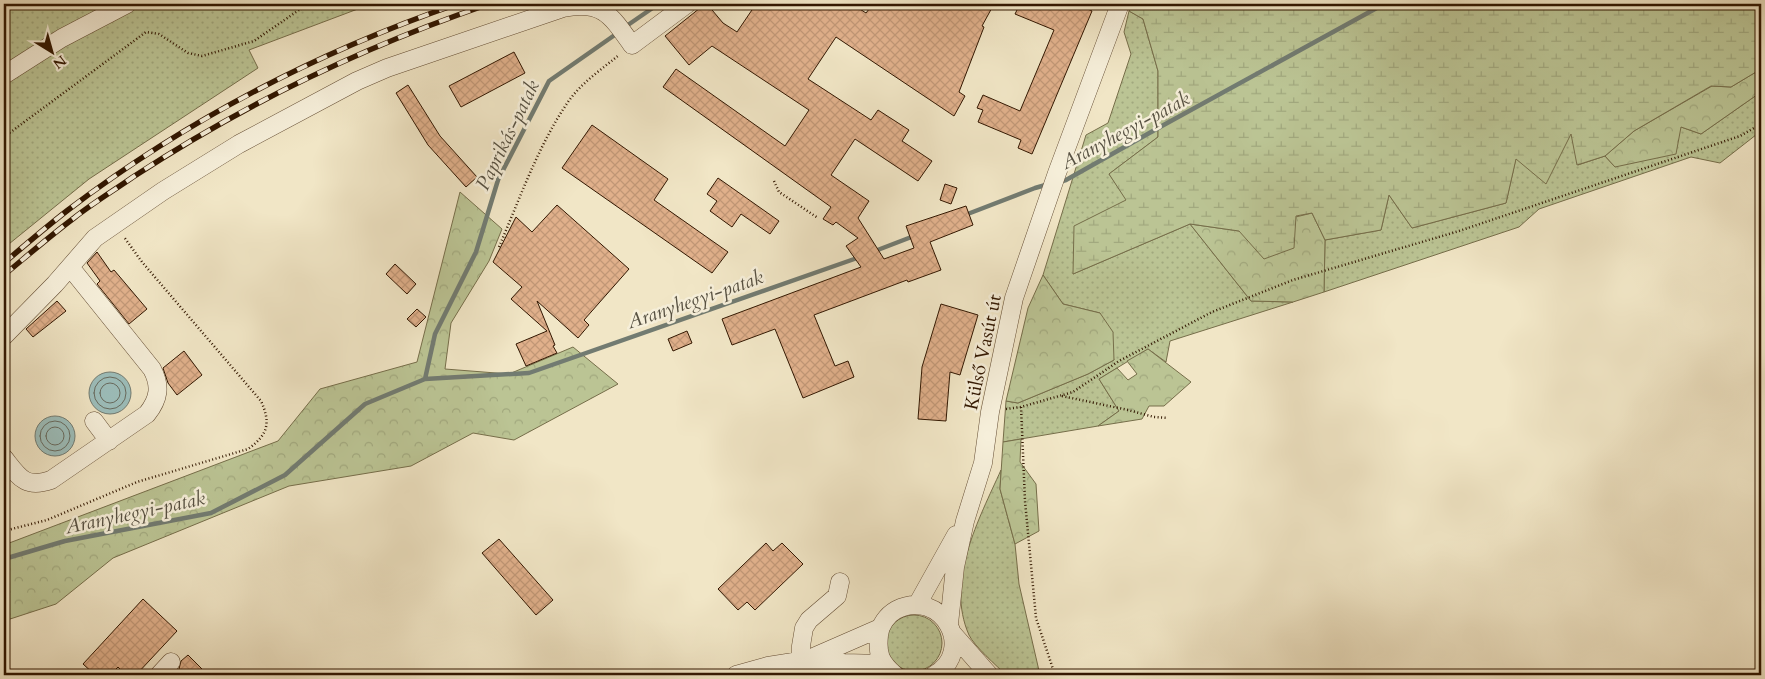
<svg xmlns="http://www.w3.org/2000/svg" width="1765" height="679" font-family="Cardo,serif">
  <defs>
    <pattern id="grass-dots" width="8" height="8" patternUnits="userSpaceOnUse" patternTransform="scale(1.25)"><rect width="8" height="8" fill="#bbc494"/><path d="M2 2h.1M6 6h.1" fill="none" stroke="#a1a87e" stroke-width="1.8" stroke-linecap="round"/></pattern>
    <pattern id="forest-crowns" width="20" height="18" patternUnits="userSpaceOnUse" patternTransform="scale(1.25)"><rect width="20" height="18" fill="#bbc494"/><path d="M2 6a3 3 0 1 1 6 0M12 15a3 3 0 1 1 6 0" fill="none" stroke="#a1a87e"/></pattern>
    <pattern id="wetland-marsh" width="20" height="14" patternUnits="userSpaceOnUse" patternTransform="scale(1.25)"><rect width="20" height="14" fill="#bbc494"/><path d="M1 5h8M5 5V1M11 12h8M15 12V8" fill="none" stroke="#a1a87e"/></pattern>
    <pattern id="building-cross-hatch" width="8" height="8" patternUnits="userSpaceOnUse" patternTransform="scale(1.25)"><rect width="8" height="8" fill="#e0b08b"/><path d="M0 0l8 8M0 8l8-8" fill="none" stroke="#c19776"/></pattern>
  </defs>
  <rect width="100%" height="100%" fill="#f1e6c6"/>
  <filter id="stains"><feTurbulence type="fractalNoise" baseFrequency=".004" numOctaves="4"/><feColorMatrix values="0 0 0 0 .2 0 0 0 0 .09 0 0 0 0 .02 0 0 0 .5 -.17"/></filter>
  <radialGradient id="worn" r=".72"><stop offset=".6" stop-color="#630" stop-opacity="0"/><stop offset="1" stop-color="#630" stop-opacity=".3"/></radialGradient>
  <!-- grass -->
  <path fill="url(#grass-dots)" stroke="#766e4a" d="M8,4H371L249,50L258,68L89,179L4,248V7Z
    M1129,11L1143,19L1158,71V137L1109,174L1127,200L1073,274L1190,224L1251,301L1293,302L1170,341L1166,362L1148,349L1099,379L1119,411L1098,426L1003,442L1006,401L1018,403L1088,374L1114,360L1100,313L1063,304L1043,275L1086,135L1108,123L1131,54L1124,32Z
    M1761,92V131L1720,163L1691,157L1539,209L1519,227L1324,292L1325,240L1381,230L1389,195L1412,228L1506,203L1516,158L1572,133L1578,165L1605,156L1615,167L1681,127L1701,134Z
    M1001,470L1000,489L1015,544L1019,584L1040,675H1006C997,666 974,646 969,635C945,581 979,519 1001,470Z
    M886 643a28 28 0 1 1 56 0a28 28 0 1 1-56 0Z
    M837,670L862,675H794Z"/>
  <!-- forest -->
  <path fill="url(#forest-crowns)" stroke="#766e4a" d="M1761,69V92L1701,134L1681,127L1676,154L1615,167L1605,156L1634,131L1712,86L1731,87Z
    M460,192L502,229L489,261L451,323L445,369L509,374L573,347L618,384L514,440L473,433L411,466L289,486L113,558L56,604L4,621V545L278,441L320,389L417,362Z
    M1312,213L1325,240L1324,292L1293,302L1251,301L1190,224L1239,231Z
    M1043,275L1063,304L1100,313L1113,332L1114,360L1088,374L1018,403L1006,401L1028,308Z
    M1148,349L1191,382L1164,406H1149L1142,419L1098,426L1119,411L1099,379L1117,368L1128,380L1137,374L1127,361Z
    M1021,439L1020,462L1036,484L1039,531L1015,544L1000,489L1003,442Z"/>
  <!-- wetland -->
  <path fill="url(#wetland-marsh)" stroke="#766e4a" d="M1132,4H1761V69L1731,87L1711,86L1634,131L1605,156L1577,165L1571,134L1546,184L1516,159L1506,203L1412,228L1389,195L1381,230L1325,240L1312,213L1296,216L1294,248L1264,259L1239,231L1190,224L1073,274L1074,226L1126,200L1109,174L1158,137V71L1143,19L1129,11Z"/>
  <!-- water -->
  <path fill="#9cbebb" stroke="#727b71" d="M89 393a21 21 0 1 1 42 0a21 21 0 1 1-42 0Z
    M35 436a20 20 0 1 1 40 0a20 20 0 1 1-40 0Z"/>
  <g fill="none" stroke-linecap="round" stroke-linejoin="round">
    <!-- shore -->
    <path stroke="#676a5e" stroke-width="1" d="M94 393a16 16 0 1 1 32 0a16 16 0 1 1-32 0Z
      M100 393a10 10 0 1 1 20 0a10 10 0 1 1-20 0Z
      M40 436a15 15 0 1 1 30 0a15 15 0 1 1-30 0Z
      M46 436a9 9 0 1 1 18 0a9 9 0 1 1-18 0Z"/>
    <!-- stream -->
    <path stroke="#727b71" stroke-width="4.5" d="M625,27L654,7L655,4
      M1059,182L1066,180L1160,127L1384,4
      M965,215L1035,188L1049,184
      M875,251L914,236
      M425,379L435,334L476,252L498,180L549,81L619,32
      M4,559L65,541L211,513L285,475L365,404L425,379L529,373L860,257"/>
  </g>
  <!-- building -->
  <path fill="url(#building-cross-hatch)" stroke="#321701" d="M705,4H707L723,23L737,32L756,4H852L866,13L873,4H994L982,26L984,27L959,92L965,96L954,116L836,37L808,79L871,120L878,110L909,130L902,141L932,161L918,181L855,139L831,175L869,201L858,218L884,259L914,248L906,226L966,206L973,225L930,242L941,270L908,282L907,280L814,315L835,366L848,361L854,377L803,398L775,329L732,345L722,319L861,267L846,246L858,238L836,222L833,225L823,219L831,207L663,87L676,69L785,146L809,110L712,46L689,65L665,36Z
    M1020,4H1085L1084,7L1092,11L1032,154L1018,148L1021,140L978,122L983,110L977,108L983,95L1020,111L1054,30L1015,14Z
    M514,52L525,73L461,107L449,86Z
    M408,85L440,136L477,177L466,187L428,145L396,93Z
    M592,125L668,179L654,200L728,252L712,273L562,168Z
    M718,178L779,221L770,234L741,214L732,227L710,211L717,201L707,194Z
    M945,184L957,188L951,204L940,200Z
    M557,205L629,269L584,320L589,325L578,338L537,301L555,345L553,346L557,353L526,366L516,344L547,331L511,299L522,287L493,262L516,217L532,232Z
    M97,252L111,272L114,270L147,309L129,324L97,284L100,281L87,263Z
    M395,264L416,284L407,294L386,274Z
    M57,301L66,311L33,337L26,329Z
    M941,304L978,315L960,375L950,372L946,421L918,419L922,367Z
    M417,309L426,317L416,327L407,319Z
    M687,331L692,343L673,351L668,339Z
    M184,351L202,375L177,395L168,383L163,368Z
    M499,539L553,600L536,615L482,553Z
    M766,543L773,551L782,543L803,564L755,610L747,602L738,610L718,589Z
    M143,599L177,631L136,675H126L118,667L110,675H95L83,664Z
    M188,655L208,675H173L179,669L181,661Z"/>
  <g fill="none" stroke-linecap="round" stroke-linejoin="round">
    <defs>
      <path id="minor" d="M4,75L62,38L127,4
        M4,336L55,284L95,238L163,191L239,144L357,81L387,68L563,8C602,0 611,15 632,45L687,4
        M94,421L109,441
        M4,458C19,477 25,489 51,480L147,414C159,399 161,386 152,369L70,267
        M917,605L956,535
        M949,624L955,567L965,521L983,463L990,412L1014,298L1057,173L1120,4
        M953,634L989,675
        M809,659L880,628
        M801,661V646L804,628L809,620L837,596L840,582
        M159,675L171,662
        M736,675L768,666L806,660L844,663L883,664
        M895,675C880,662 877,654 879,635C880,625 887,615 896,610C942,587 977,651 934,675"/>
    </defs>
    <!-- minor casing -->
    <use href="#minor" stroke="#624b32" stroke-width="19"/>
    <!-- path -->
    <path stroke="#321701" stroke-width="2.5" stroke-dasharray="1 2.5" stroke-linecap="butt" d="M4,137L146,32L159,34L188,53L202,56L254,41L299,10L314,4
      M774,181L779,192L818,218
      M499,247C520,198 538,146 568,102C581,83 602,69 619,55
      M1062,396L1128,410L1154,417L1168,418
      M1021,407L1025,501L1036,618L1055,675
      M1006,409L1021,407L1073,392L1119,361L1212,312L1293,280L1459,231L1740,136L1761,124
      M4,531L47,520L137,482L248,449C268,435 271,423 261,401L142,262L124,237"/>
    <!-- minor -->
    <use href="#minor" stroke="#f6efda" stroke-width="18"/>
    <defs>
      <path id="rail" d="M4,263C25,245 46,227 68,210C185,121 318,52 457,4
        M4,275C27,256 50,236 74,218C93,203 113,191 133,177C244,104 363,47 489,4"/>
    </defs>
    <!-- rail casing -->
    <use href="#rail" stroke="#321701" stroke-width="5.5"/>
    <!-- rail -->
    <use href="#rail" stroke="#f6efda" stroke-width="4" stroke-dasharray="11" stroke-linecap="butt"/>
  </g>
  <g text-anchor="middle" stroke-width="5" stroke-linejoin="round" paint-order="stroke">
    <!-- street labels -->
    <g font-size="19" fill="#321701" stroke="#f6efda">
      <text transform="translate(982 352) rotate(-78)" y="7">Külső Vasút út</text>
    </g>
    <!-- water labels -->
    <g font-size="20" font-style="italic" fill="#575142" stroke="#f6efda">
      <text transform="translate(1125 130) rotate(-28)" y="7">Aranyhegyi-patak</text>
      <text transform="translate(507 135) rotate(-64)" y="7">Paprikás-patak</text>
      <text transform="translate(695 299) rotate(-19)" y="7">Aranyhegyi-patak</text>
      <text transform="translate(135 512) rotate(-12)" y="7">Aranyhegyi-patak</text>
    </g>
  </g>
  <!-- margin -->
  <rect width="1765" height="679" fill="none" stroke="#f1e6c6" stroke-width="20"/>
  <rect x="5" y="5" width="1755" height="669" fill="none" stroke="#321701" stroke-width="2.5"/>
  <rect x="10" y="10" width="1745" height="659" fill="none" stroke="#321701"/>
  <!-- north arrow -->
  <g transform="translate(52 52) rotate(143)" stroke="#f6efda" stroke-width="4" paint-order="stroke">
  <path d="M0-4L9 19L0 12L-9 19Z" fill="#321701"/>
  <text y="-8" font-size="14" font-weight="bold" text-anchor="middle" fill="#321701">N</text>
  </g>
  <rect width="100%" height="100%" filter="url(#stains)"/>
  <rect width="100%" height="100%" fill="url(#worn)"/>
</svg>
